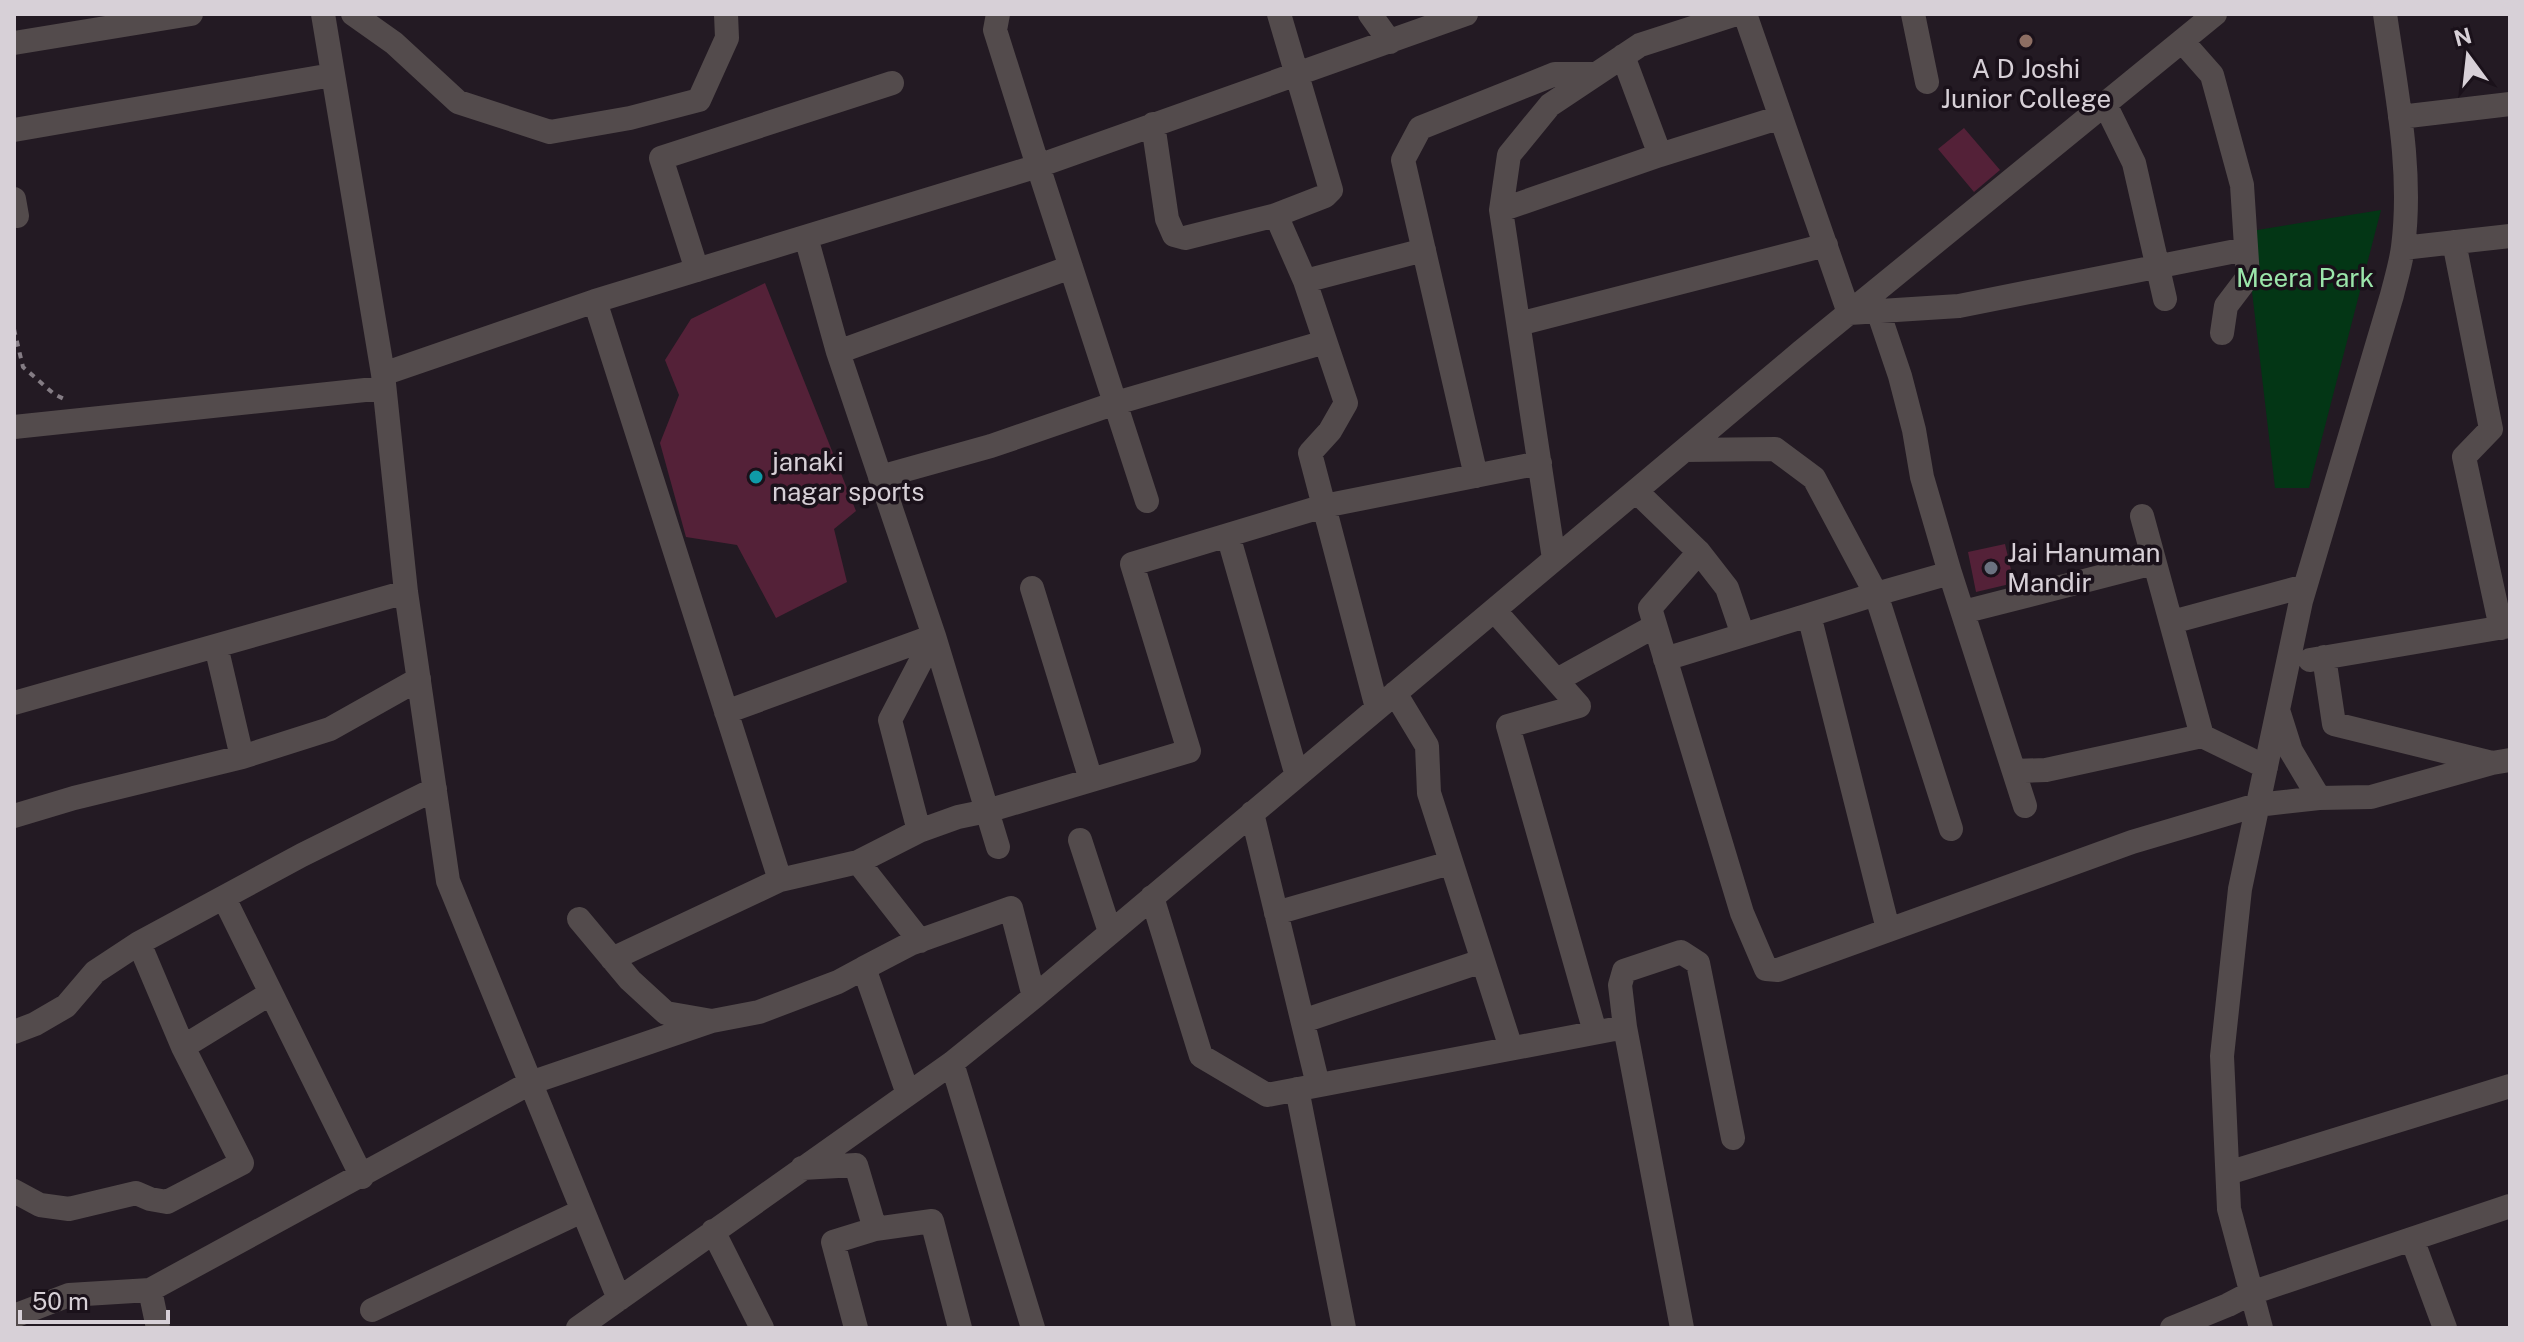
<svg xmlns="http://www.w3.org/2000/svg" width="2524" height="1342" font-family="'Public Sans',sans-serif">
  <rect width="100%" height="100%" fill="#231a23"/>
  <!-- green -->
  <path fill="#033615" d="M2381,210L2309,488H2275L2245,232Z"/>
  <!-- building -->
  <path fill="#542138" d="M1964,128L2000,170L1974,192L1938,149Z
    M765,283L856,511L834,529L847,582L776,618L737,545L686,537L660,443L679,395L665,360L691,319Z
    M2005,544L2014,583L1976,592L1968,552Z"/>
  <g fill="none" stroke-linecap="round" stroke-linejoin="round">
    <!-- path -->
    <path stroke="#847c84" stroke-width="4" stroke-dasharray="6 6" stroke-linecap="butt" d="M14,329L23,367L54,394L66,400"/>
    <!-- minor -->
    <path stroke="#534b4c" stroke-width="24" d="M323,14L383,374L406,592L448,881L619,1299
      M353,14L394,43L458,102L550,132L630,118L699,100L727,38L726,14
      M1370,14L1390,42
      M1745,14L1849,313L1959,306L2246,249
      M1913,14L1927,82
      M2182,41L2212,75L2242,185L2248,277L2226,306L2222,333
      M14,43L191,14
      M1623,56L1660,155L1781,117
      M2105,104L2134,163L2165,299
      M2400,117L2510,104
      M1153,124L1167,219L1174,235L1185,238L1276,215L1305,281L1346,403L1330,431L1310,453L1377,708
      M14,130L332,75
      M14,199L17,216
      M1501,210L1660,155
      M1276,215L1325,196L1331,190L1279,14
      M806,237L838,352L1071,267
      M2454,242L2491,429L2464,457L2501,628
      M2403,248L2510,236
      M697,270L661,158L892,83
      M1305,281L1424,250
      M595,301L780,880L612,959
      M1878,311L1900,376L1914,430L1922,477L1950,573
      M1519,324L1826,245
      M838,352L934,636L998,847
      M383,374L595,301L1038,166L995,30L998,14
      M14,427L384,388
      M1685,450L1775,449L1814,478L1876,594L1950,573L2025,806
      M1476,476L1403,160L1420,128L1555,74H1596
      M880,477L991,446L1116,403L1325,342
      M1636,491L1699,552L1650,608L1742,913L1766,969L1778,970L2132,842L2257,805L2319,798
      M1147,501L1038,166L1466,14
      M2142,516L2202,736
      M1228,535L1297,776
      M1699,552L1727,588L1743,635
      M1554,559L1501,210L1509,155L1550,105L1640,45L1736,14
      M1032,588L1091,780
      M1494,610L1579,706L1508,726L1595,1032
      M1963,612L2154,563
      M1809,615L1876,594L1951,829
      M2172,622L2305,586
      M216,646L242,757
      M2324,657L2334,724L2492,763L2510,760
      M1665,659L1809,615L1888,929
      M2310,660L2510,626
      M1557,680L1655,626
      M1395,693L1427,746L1429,793L1511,1048
      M14,703L406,592
      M726,712L934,636
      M2279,713L2291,751L2319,798L2371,797L2492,763
      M2014,771L2046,770L2202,736L2266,767
      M1252,813L1318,1085
      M14,816L74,798L242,757L330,729L419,679
      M919,831L958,817L987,811L1189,751L1132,564L1324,506L1540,463
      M1080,840L1110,932
      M780,880L858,862
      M1152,897L1201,1056L1267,1095L1625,1027L1682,1328
      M224,898L362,1177
      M1276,913L1450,863
      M579,919L630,980L666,1013L712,1021L759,1012L838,982L864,968L908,1094
      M920,941L858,862L919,831L890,720L934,636
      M864,968L910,944L1011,908L1034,997
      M1303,1021L1482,961
      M1625,1027L1620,985L1624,971L1681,952L1698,963L1733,1138
      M14,1032L35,1024L66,1006L95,972L139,943L302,855L435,789
      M183,1047L271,993
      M952,1063L1033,1328
      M1297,1089L1344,1328
      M802,1168L856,1165L875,1229L833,1242L856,1328
      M2228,1173L2510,1086
      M14,1191L40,1205L69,1209L136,1193L150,1199L167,1202L242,1163L183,1047L139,943
      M875,1229L932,1221L960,1328
      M713,1231L762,1328
      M2412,1239L2445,1328
      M372,1310L582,1211
      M14,1316L69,1295L150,1290
      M158,1328L150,1290L530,1083L712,1021
      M578,1328L952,1063L1034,997L1801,352L2215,14
      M2172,1328L2228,1305L2251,1293L2510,1206
      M2261,1328L2229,1209L2222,1056L2240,889L2301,601L2392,295C2396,279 2401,263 2403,247C2413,169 2396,91 2385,14"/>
  </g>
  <!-- markers -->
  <circle fill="#8d6e63" stroke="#1a111a" stroke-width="3" cx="2026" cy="41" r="8"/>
  <circle fill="#0f9aa8" stroke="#1a111a" stroke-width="3" cx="756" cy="477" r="8"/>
  <circle fill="#6b7280" stroke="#1a111a" stroke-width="3" cx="1991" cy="568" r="8"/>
  <g text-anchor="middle" stroke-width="7" stroke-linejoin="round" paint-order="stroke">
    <!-- poi labels -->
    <g font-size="26" fill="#d7d0d7" stroke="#1a111a" text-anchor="start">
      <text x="2026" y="78" text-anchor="middle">A D Joshi<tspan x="2026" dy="30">Junior College</tspan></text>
      <text x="772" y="471">janaki<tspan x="772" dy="30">nagar sports</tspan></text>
      <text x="2007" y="562">Jai Hanuman<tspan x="2007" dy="30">Mandir</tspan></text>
    </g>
    <!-- park labels -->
    <g font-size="26" fill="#9be5aa" stroke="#1a111a">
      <text x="2305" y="287">Meera Park</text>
    </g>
  </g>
  <!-- border -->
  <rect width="2524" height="1342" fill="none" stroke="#d7d0d7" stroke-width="32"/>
  <!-- north arrow -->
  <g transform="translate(2468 56) rotate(345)" stroke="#1a111a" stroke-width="6" paint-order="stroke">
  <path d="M0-6L14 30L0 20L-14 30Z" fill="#d7d0d7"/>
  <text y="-12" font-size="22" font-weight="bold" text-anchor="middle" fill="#d7d0d7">N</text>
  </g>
  <!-- scale -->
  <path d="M20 1310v12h148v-12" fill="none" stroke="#d7d0d7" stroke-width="4"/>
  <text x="32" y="1310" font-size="24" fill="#d7d0d7" stroke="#1a111a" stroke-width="6" paint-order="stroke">50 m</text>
</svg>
